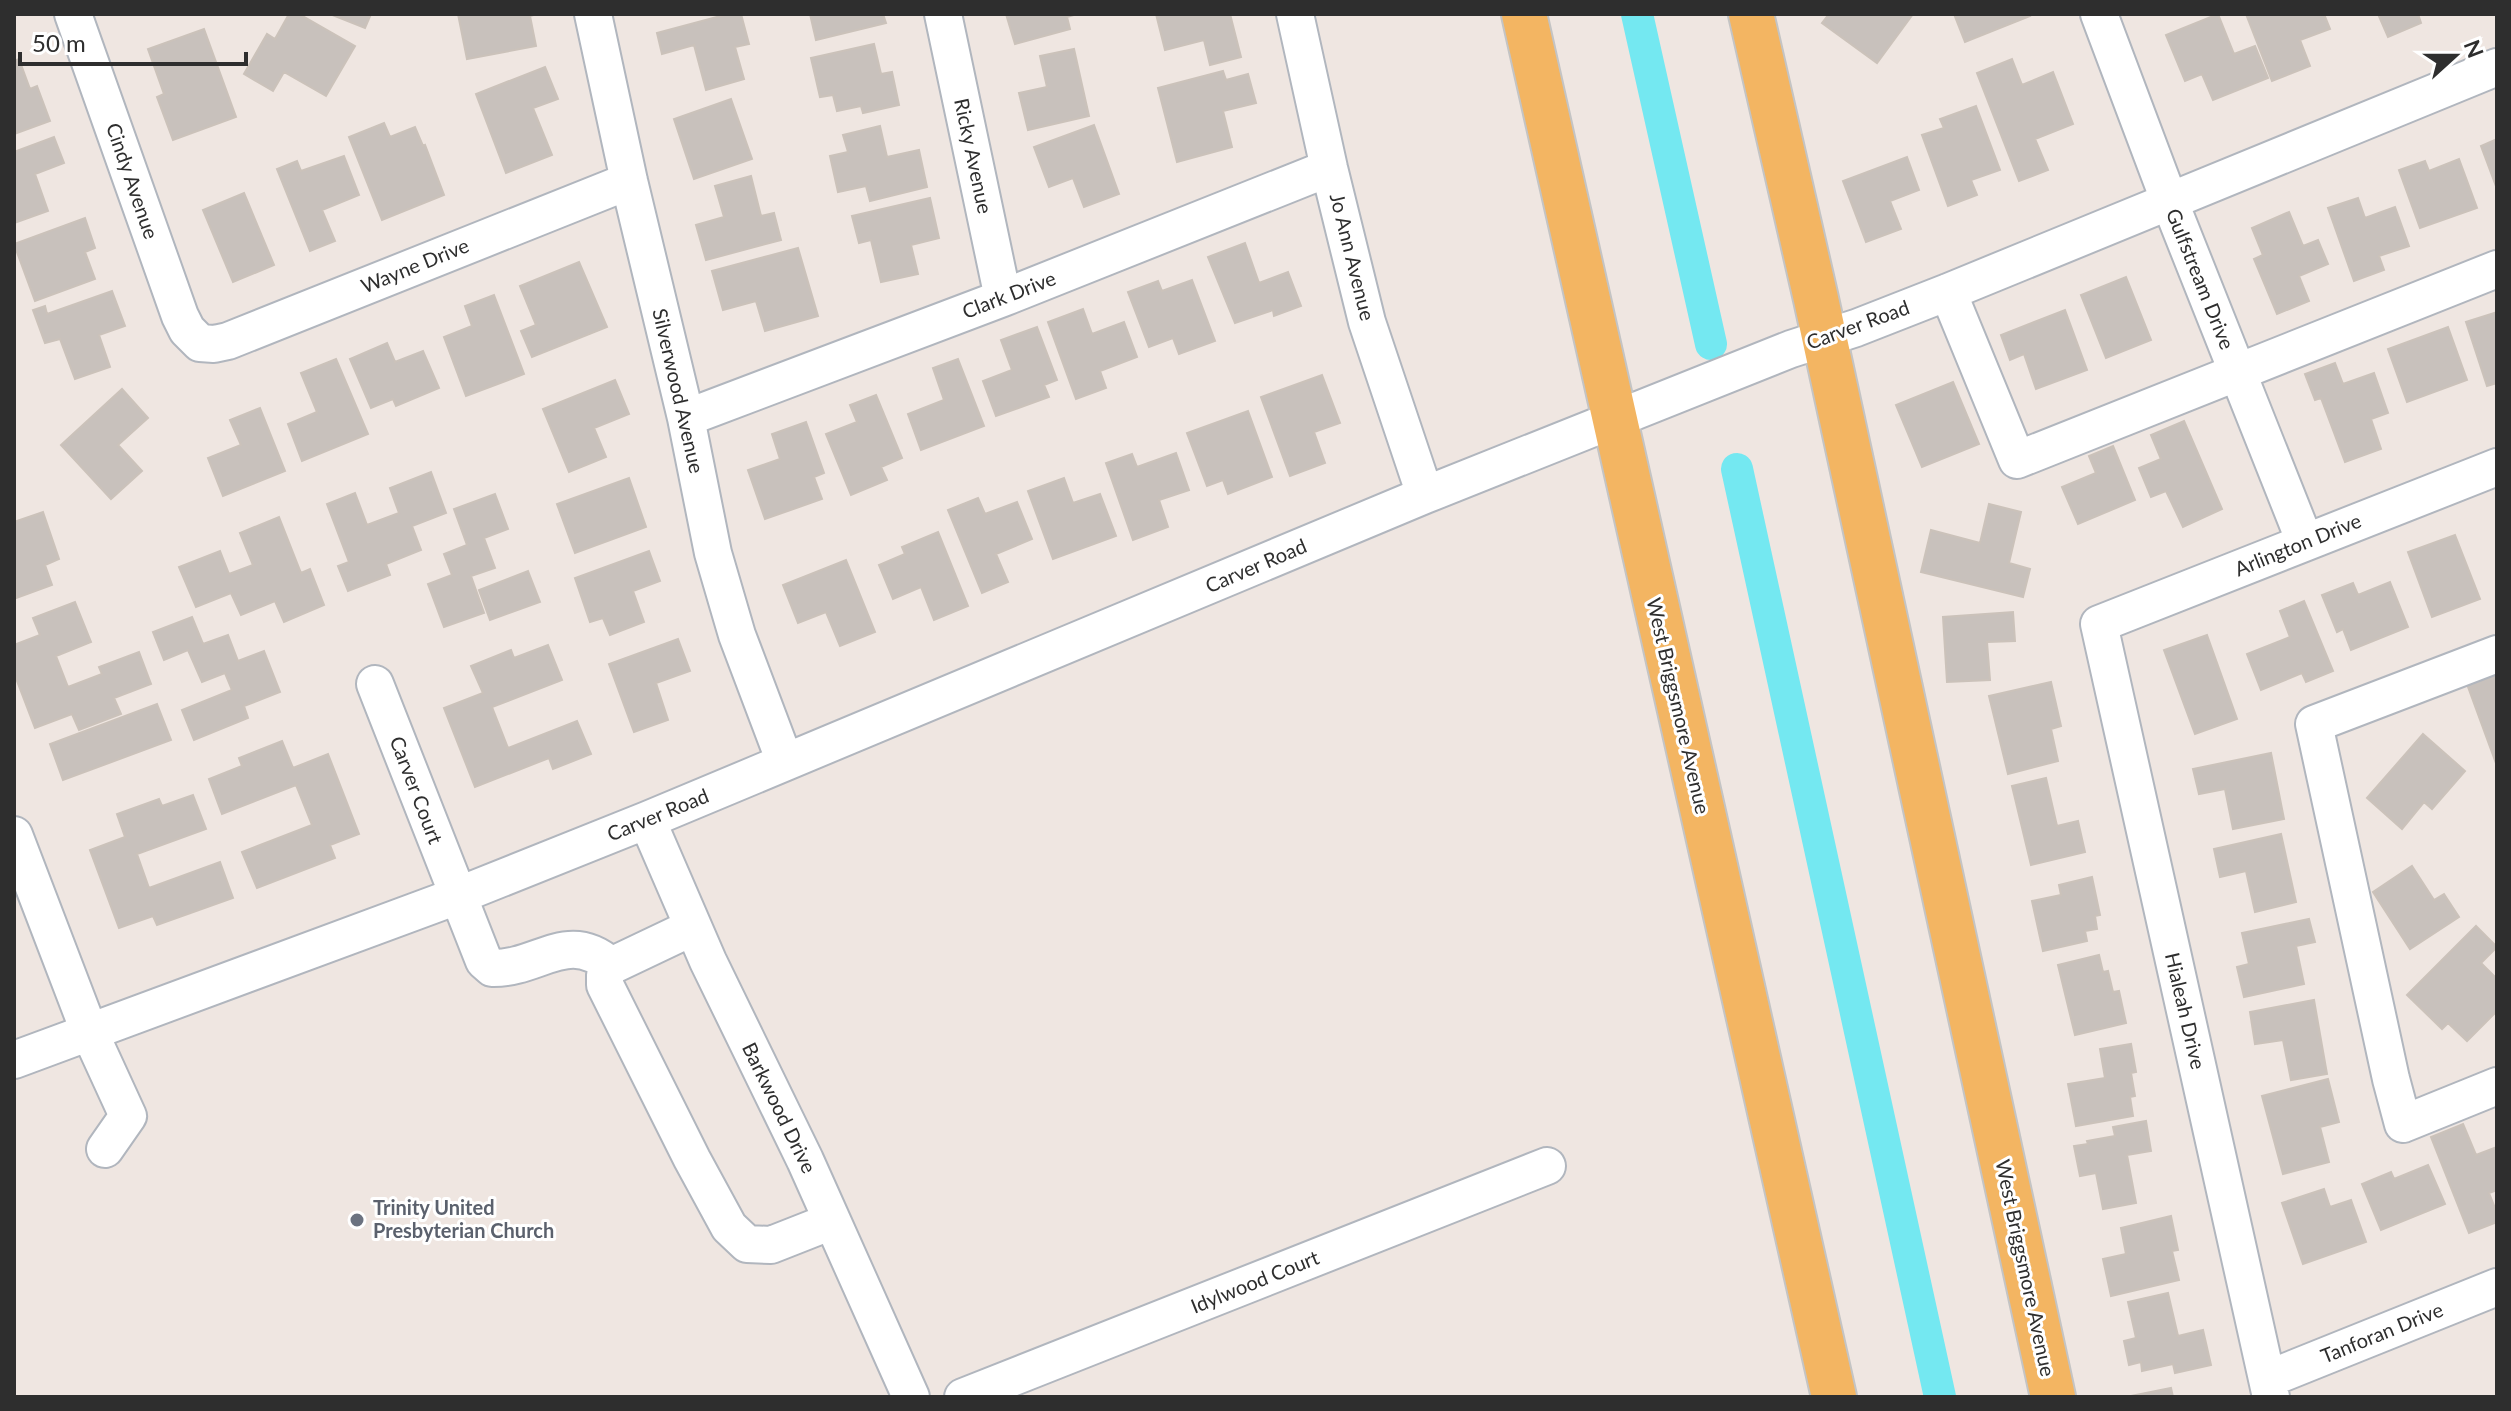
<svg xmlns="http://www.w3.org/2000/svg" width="2511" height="1411" font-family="Lato,sans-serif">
  <rect width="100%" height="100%" fill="#efe6e1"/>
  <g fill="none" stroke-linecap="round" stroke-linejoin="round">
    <!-- canal -->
    <path stroke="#74e8f1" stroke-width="32" d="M1637,14L1711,344
      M1737,469L1940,1397"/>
  </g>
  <!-- building -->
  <path fill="#c8c1bc" stroke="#cbc2ba" stroke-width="2" d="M289,14H299L355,46L326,96L284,72L273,91L244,74L267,34L275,39Z
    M330,14H371L365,28Z
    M458,14H537L530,16L536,46L467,59Z
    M728,14H741L749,44L735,47L744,79L706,90L694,45L662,54L657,33Z
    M810,14H883L886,23L816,40Z
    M1006,14H1077L1067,17L1070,29L1015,44Z
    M1156,14H1230L1241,57L1210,65L1204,40L1165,50Z
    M1829,14H1913L1877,63L1822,23Z
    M1954,14H2029L2030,16L1965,42Z
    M2218,14L2234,54L2255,46L2268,78L2213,100L2202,74L2185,81L2166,35Z
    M2246,14H2324L2330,29L2300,40L2310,66L2272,81Z
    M2378,14H2418L2421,23L2388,37Z
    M204,29L236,117L173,140L157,97L164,94L148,49Z
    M874,44L881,74L892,72L899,105L863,113L861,106L837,111L833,95L820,97L811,58Z
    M1074,49L1089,116L1028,130L1019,93L1047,87L1040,56Z
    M19,59L30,89L37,86L50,121L14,134V61Z
    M2012,59L2022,85L2053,72L2073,124L2035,139L2048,170L2019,181L1977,73Z
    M545,67L558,99L533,108L552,155L506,173L476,94Z
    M1223,71L1226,80L1248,74L1256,103L1223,111L1232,147L1177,162L1158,88Z
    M731,99L752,159L694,179L674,119Z
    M1976,106L2000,170L1971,180L1977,195L1948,206L1922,135L1944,128L1940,119Z
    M384,123L390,137L415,127L423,146L425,145L444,195L382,220L349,137Z
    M1094,125L1119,194L1084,207L1073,178L1049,187L1034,147Z
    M880,126L887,157L919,150L927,187L870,201L866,186L838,192L830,156L848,152L843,135Z
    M54,137L64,163L35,174L48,211L14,223V152Z
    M2497,139V189L2481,146Z
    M344,156L359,195L322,210L335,241L310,251L277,169L297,161L301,171Z
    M1907,157L1919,190L1890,201L1901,229L1866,242L1843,181Z
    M2459,159L2477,208L2420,228L2399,170L2425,161L2429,171Z
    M751,176L761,216L774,213L781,240L706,260L696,225L724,217L715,186Z
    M244,193L274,265L233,282L203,210Z
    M930,198L939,238L911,245L918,274L881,282L871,240L859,243L852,216Z
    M2358,198L2365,218L2395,207L2409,246L2379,256L2384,270L2354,281L2328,208Z
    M2289,212L2303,246L2318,240L2328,264L2299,276L2309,301L2277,314L2254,259L2263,255L2252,228Z
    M85,218L95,248L85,252L95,279L35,301L14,244Z
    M1245,243L1259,283L1288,272L1301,306L1274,316L1273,310L1235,323L1208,257Z
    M798,248L818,316L765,331L756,301L723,310L712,271Z
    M579,262L607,327L532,357L521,331L536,325L520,286Z
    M2126,277L2151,340L2106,358L2081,295Z
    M1192,280L1215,341L1179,354L1173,338L1149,347L1128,292L1158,281L1162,291Z
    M112,291L125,326L99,335L110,367L75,379L60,339L45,343L33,310L45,306L47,314Z
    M494,295L524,374L466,396L444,337L472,326L465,306Z
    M1083,309L1092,334L1124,322L1137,357L1100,371L1106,388L1076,399L1048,322Z
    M2065,310L2087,370L2036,389L2024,354L2010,360L2001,335Z
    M2497,312V383L2487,386L2466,322Z
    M1037,327L1057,380L1044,385L1049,397L996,416L983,381L1012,370L1001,340Z
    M2448,327L2467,380L2407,402L2388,349Z
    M387,343L395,362L423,351L439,388L396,406L393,399L371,408L350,359Z
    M336,359L368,434L302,461L288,424L317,412L301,373Z
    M958,359L984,426L921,450L908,414L944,400L933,368Z
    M2335,363L2343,384L2374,373L2388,413L2371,419L2381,449L2345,462L2321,398L2315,400L2305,374Z
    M1322,375L1340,423L1314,432L1325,463L1290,476L1261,397Z
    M615,380L629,414L594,428L606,457L569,472L543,409Z
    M1953,382L1979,444L1922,467L1896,405Z
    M122,389L148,418L118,445L142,471L111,499L61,445Z
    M876,395L902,458L881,467L887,480L851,495L826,434L857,422L850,405Z
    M260,408L285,471L223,496L208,458L241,445L230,420Z
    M1248,411L1272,477L1228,494L1223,480L1207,486L1187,433Z
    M2184,421L2222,509L2183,527L2166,491L2151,497L2139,468L2161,459L2151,435Z
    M806,422L824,473L814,477L822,499L765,519L748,470L780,459L772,434Z
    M2113,446L2135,500L2078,524L2062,487L2096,473L2089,456Z
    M1176,453L1189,490L1159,500L1168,527L1133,540L1106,463L1132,454L1137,467Z
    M431,472L446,513L412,526L421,550L386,564L390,575L348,591L338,566L349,562L327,504L355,493L367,525L399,513L390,488Z
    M629,478L646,527L575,553L557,504Z
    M1064,478L1073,503L1100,494L1116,536L1053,559L1028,491Z
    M495,494L508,529L484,538L495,568L471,576L484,613L444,627L428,584L452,575L444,554L467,545L454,509Z
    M978,498L985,514L1017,502L1032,539L996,554L1008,582L982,593L948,510Z
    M1989,504L2021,512L2009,563L2030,569L2023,597L1921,572L1931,530L1980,543Z
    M43,512L59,559L45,565L52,585L16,598L14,522Z
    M279,517L301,573L310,569L324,605L284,622L275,601L241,615L231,593L196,607L179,567L220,551L229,574L253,565L240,533Z
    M938,532L968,606L934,620L921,587L893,599L879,565L905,554L902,547Z
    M2455,535L2480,599L2432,617L2408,552Z
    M649,551L660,581L633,591L644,622L610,635L603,618L590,622L575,578Z
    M846,560L875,632L840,646L826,612L798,623L783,585Z
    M528,571L540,602L490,620L479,590Z
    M2390,582L2408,627L2351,650L2343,629L2337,632L2322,595L2353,583L2358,595Z
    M2304,601L2333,671L2306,682L2302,673L2261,690L2247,654L2290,637L2280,611Z
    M75,602L91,642L56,656L68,687L102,674L99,667L139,652L151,684L114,698L121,714L79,730L72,714L35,728L14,673V645L40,635L33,618Z
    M2013,612L2015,641L1987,642L1990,680L1947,682L1943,617Z
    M192,617L203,644L228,635L238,661L264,651L280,692L244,706L248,718L194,740L182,710L232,690L225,673L202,682L188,650L164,660L153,632Z
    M2207,635L2237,719L2195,734L2164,650Z
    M678,639L690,671L656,683L668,720L634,732L609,664Z
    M548,645L562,680L492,707L508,748L577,721L591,754L553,769L549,758L475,787L444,708L483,693L471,666L511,650L514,658Z
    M2497,674V766L2467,684Z
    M2051,682L2061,726L2051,729L2058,761L2008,774L1989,696Z
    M157,704L171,740L63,780L50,744Z
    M2423,734L2465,771L2432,809L2424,802L2402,829L2367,798Z
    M282,741L293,768L328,754L359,834L330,845L335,858L257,888L242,852L312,825L296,785L222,814L209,779L242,766L239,758Z
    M2271,753L2284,819L2233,829L2225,789L2199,794L2193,769Z
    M2046,778L2057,826L2078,821L2085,852L2031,865L2012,786Z
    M193,795L206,829L137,854L149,888L220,862L233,898L157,925L153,916L119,928L90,850L125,837L117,814L159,799L162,806Z
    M2281,834L2296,902L2255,912L2246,871L2220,877L2214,849Z
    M2412,866L2434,900L2444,894L2459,917L2410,949L2373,892Z
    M2092,877L2100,915L2095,916L2097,929L2085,931L2087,941L2043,951L2032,901L2061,895L2059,885Z
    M2309,919L2315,942L2296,946L2304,984L2244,997L2237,967L2249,964L2242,933Z
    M2476,926L2497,947L2481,963L2497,979V1011L2467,1041L2448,1023L2442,1029L2407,995Z
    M2099,955L2103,972L2108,971L2113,992L2119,991L2126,1023L2075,1035L2058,965Z
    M2314,1000L2327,1074L2291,1080L2283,1040L2255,1044L2250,1012Z
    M2131,1044L2136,1072L2131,1073L2135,1096L2130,1097L2133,1116L2076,1126L2068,1084L2105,1078L2100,1049Z
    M2328,1079L2339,1122L2320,1127L2329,1162L2283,1174L2262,1096Z
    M2146,1121L2151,1151L2127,1155L2136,1203L2103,1209L2096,1173L2080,1176L2074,1146L2088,1144L2087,1141L2115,1136L2113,1127Z
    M2463,1124L2476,1155L2497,1147V1190L2489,1193L2497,1213V1222L2469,1233L2431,1137Z
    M2428,1165L2445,1204L2381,1230L2362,1184L2391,1172L2394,1179Z
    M2324,1189L2330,1207L2351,1200L2366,1242L2303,1264L2282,1203Z
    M2171,1216L2178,1250L2172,1251L2179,1280L2111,1296L2103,1259L2126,1254L2121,1228Z
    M2168,1293L2178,1336L2203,1330L2211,1365L2175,1373L2173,1364L2142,1371L2141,1362L2129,1365L2124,1341L2136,1338L2128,1302Z
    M2171,1388L2173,1397H2126Z"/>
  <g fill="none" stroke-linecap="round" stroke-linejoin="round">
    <defs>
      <path id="minor" d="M73,14L180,316L187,330L200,343L214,344L228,341L629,181
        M593,14L629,181L686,418L713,553L737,635L785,762
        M943,14L1003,298
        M1295,14L1329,168L1367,322L1425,495
        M2099,14L2169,200L2305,542
        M1948,292L2017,460L2497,269
        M686,418L1003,298L1329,168
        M2497,654L2314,724L2391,1079L2403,1124L2497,1086
        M375,684L484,961L492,968C539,969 568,928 611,966
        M647,820L708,961L805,1160L911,1397
        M14,835L89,1031L128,1116L105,1149
        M693,927L611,966L605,975V985L692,1159L729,1227L747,1244L771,1245L832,1221
        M14,1060L457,896L647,820L1425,495L1791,349L1856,328L1948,292L2497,67
        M2268,1379L2497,1287
        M963,1397L1547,1166
        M2271,1397L2099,624L2497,467"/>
      <path id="major" d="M1524,14L1834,1397
        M1751,14L1816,299L2053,1397"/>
    </defs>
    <!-- minor casing -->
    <use href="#minor" stroke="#b1b6be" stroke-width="40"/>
    <!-- major casing -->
    <use href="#major" stroke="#c4c4c4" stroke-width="48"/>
    <!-- minor -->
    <use href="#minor" stroke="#fff" stroke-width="36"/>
    <!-- major -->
    <use href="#major" stroke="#f3b562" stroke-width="44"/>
  </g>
  <!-- markers -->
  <circle fill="#6b7280" stroke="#fff" stroke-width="3" cx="357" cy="1220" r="8"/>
  <g text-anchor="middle" stroke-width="6" stroke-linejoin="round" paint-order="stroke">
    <!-- street labels -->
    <g font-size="20" fill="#2e2e2e" stroke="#fff">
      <text transform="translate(973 156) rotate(78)" y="7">Ricky Avenue</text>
      <text transform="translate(132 181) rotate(71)" y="7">Cindy Avenue</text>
      <text transform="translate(1352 257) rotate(76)" y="7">Jo Ann Avenue</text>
      <text transform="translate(415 266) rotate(-22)" y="7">Wayne Drive</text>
      <text transform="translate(2200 279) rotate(68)" y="7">Gulfstream Drive</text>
      <text transform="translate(1009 295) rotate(-21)" y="7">Clark Drive</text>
      <text transform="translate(1858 325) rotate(-20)" y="7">Carver Road</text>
      <text transform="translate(678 391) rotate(77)" y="7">Silverwood Avenue</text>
      <text transform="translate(2298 545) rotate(-22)" y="7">Arlington Drive</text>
      <text transform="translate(1256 566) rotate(-23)" y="7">Carver Road</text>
      <text transform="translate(1678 706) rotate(77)" y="7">West Briggsmore Avenue</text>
      <text transform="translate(416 790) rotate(69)" y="7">Carver Court</text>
      <text transform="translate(658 815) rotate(-22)" y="7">Carver Road</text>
      <text transform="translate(2185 1011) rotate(77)" y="7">Hialeah Drive</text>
      <text transform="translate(779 1108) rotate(64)" y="7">Barkwood Drive</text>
      <text transform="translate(2025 1268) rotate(78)" y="7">West Briggsmore Avenue</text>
      <text transform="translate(1255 1282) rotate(-22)" y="7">Idylwood Court</text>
      <text transform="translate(2382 1333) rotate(-22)" y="7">Tanforan Drive</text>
    </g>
    <!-- worship labels -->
    <g font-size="20" font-weight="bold" fill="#5b616d" stroke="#fff" text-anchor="start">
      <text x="373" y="1215">Trinity United<tspan x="373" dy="23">Presbyterian Church</tspan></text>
    </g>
  </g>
  <!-- border -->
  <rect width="2511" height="1411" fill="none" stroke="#2e2e2e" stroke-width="32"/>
  <!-- north arrow -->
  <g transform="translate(2455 56) rotate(69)" stroke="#ffffff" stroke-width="6" paint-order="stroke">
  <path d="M0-6L14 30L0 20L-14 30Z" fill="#2e2e2e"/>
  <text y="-12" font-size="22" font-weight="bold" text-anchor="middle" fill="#2e2e2e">N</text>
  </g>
  <!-- scale -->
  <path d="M20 52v12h226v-12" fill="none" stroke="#2e2e2e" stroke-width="4"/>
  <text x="32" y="52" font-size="24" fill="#2e2e2e" stroke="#ffffff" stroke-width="6" paint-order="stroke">50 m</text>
</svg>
